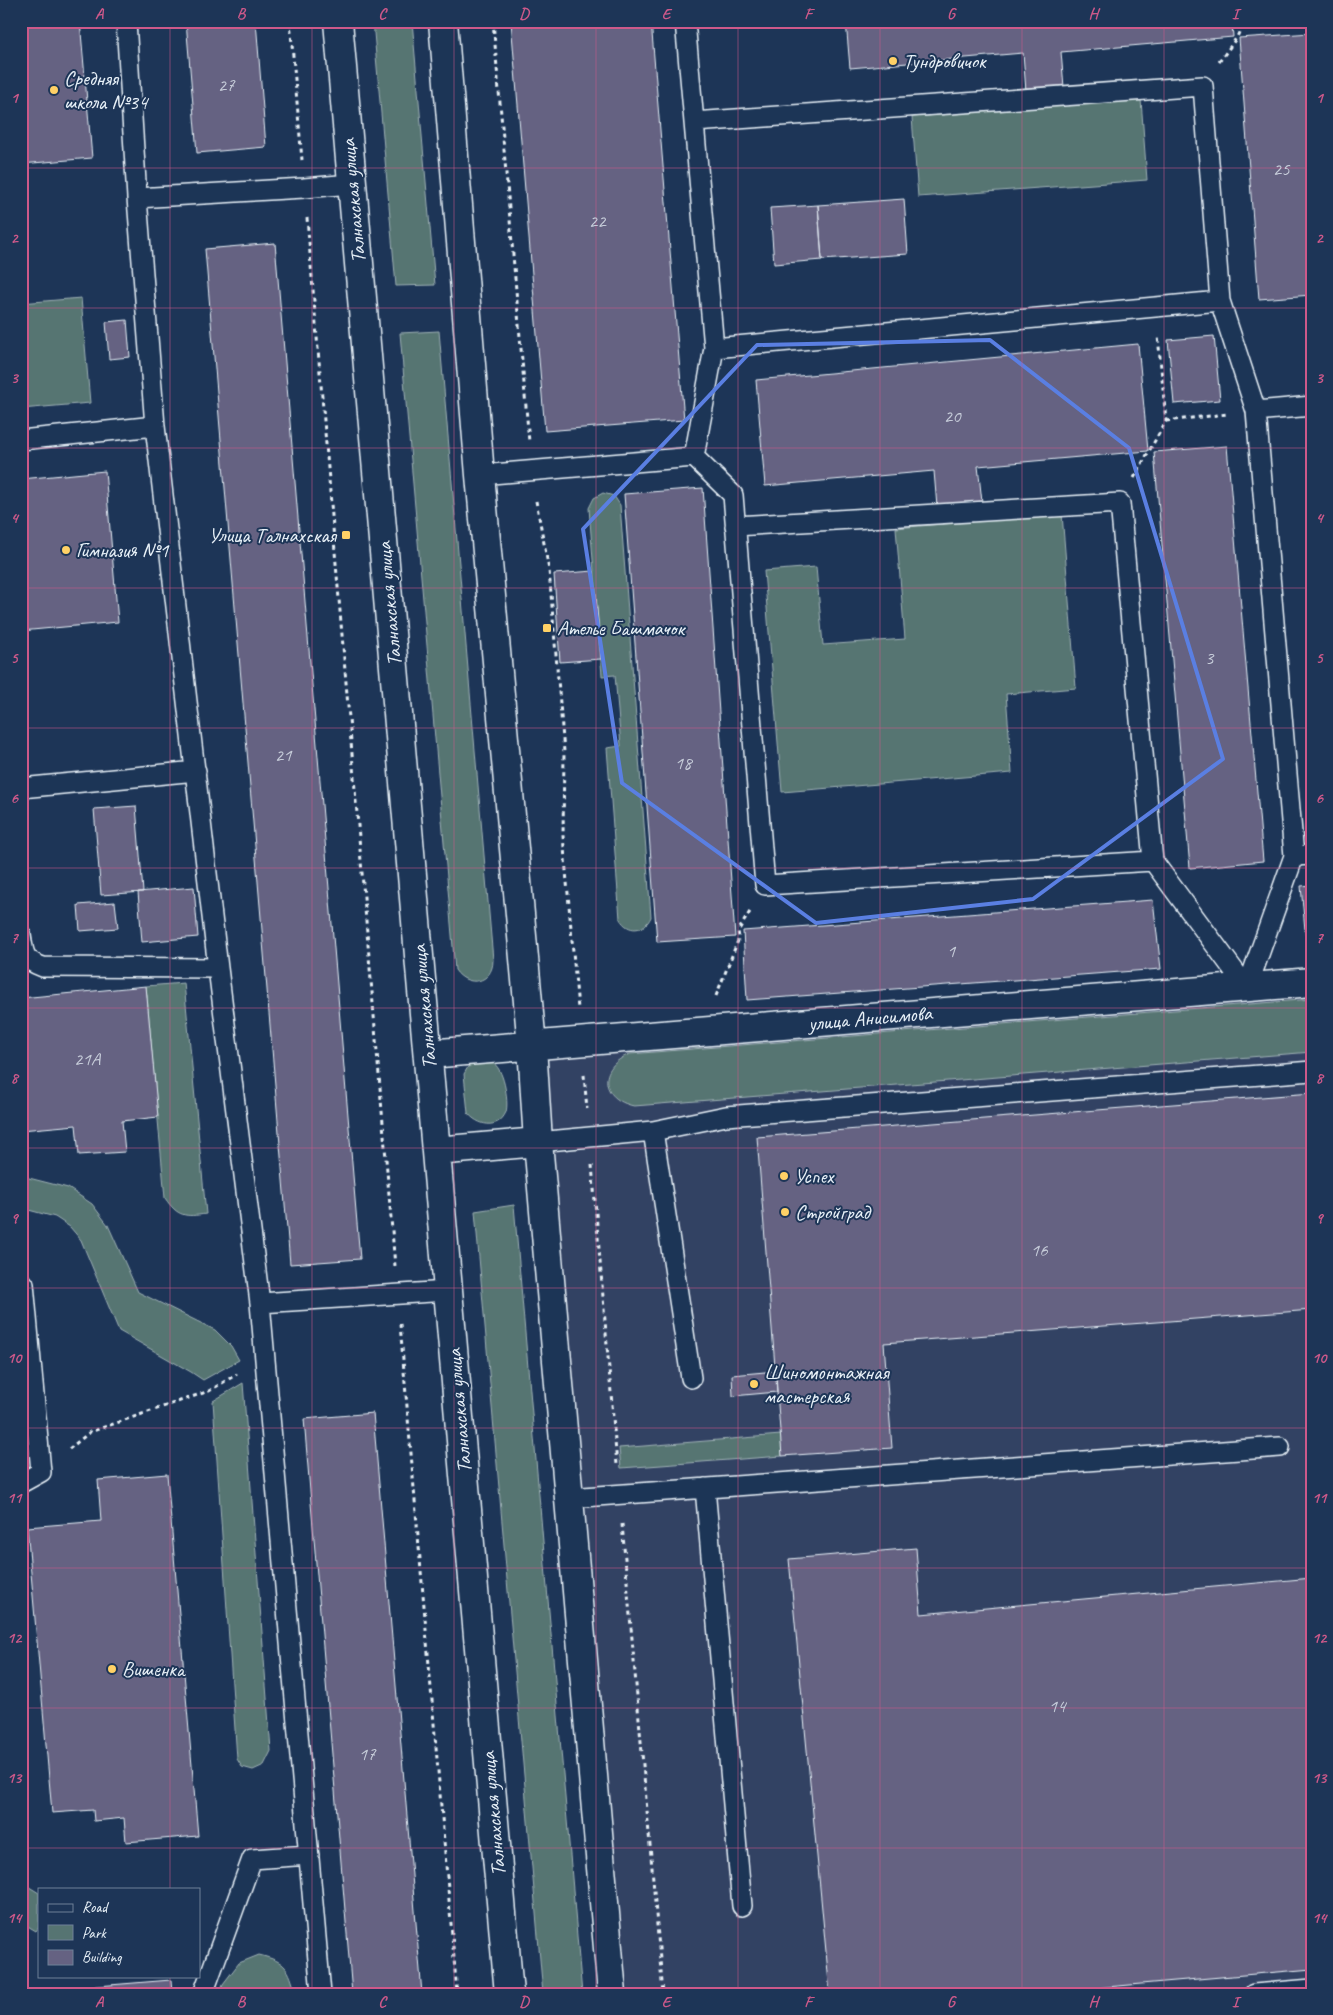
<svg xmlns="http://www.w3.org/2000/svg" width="1333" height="2015" font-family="Caveat,sans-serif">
  <rect width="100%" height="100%" fill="#1d3557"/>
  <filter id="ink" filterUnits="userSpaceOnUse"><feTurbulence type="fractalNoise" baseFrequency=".02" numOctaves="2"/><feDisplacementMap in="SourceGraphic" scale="10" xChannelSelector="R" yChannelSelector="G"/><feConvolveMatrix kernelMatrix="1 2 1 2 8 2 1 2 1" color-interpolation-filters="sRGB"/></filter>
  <g filter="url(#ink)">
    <!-- built -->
    <path fill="#334264" d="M1312,972V1994H625L540,1034Z"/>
    <!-- green -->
    <path fill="#567472" stroke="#9fb2b5" d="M373,21H412L435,285L396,286Z
      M1141,100L1147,180L918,197L912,117Z
      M81,298L90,403L21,409V303Z
      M439,331L493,960C493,984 467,988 455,970L400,333Z
      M603,493L614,496L620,505L651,917C644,932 628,933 620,919L607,748L621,746L615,675L602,676L589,508L594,498Z
      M1062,514L1076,688L1006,694L1012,773L782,792L764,571L816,567L823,645L905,639L896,528Z
      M184,983L206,1214C185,1217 178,1217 165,1198L146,986Z
      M1312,999V1052L634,1106C600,1099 597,1067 630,1054Z
      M475,1062C480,1062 487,1061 491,1062C504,1066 509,1102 506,1112C498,1131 477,1125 468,1113L464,1074L468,1067Z
      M21,1176L68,1188L92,1204L108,1225L138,1292L215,1330L231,1346L239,1360L203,1380L191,1372L119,1331L81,1240L70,1227L55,1217L21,1208Z
      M514,1205L582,1994H543L475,1211Z
      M243,1383L271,1751L264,1765L253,1770L242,1767L237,1759L213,1401Z
      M781,1435L782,1456L621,1468L619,1448Z
      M21,1882L39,1893V1927L36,1931L21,1922Z
      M259,1955C287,1962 288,1967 296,1994H219L223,1984L239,1963Z"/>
    <!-- building -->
    <path fill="#656282" stroke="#e8f1f8" d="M21,21H80L92,158L21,164Z
      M186,21H256L266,147L197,153Z
      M511,21H651L684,420L545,431Z
      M846,21H1232L1233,37L1061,52L1064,87L1026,91L1023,53L850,68Z
      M1311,33L1312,295L1259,299L1239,38Z
      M904,199L908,254L822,260L818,205Z
      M818,205L822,260L774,264L770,208Z
      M275,243L360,1259L290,1264L205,249Z
      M127,320L130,357L109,359L106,322Z
      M1214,336L1220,400L1174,404L1168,340Z
      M1138,344L1148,451L978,466L982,502L937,507L934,471L765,486L756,380Z
      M1227,446L1263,861L1190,868L1154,452Z
      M105,471L118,622L21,631V479Z
      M703,488L735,937L657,942L624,494Z
      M594,571L601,659L560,662L554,574Z
      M136,806L143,892L101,895L94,809Z
      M1312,885V952H1307L1301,886Z
      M194,887L198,937L142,942L138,892Z
      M1153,900L1161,969L747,1000L743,931Z
      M115,902L118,928L80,931L78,905Z
      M146,986L158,1117L122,1121L125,1152L79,1155L76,1125L21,1130V998Z
      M1312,1093V1310L884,1343L892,1448L782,1456L757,1137Z
      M776,1371L777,1392L733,1396L732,1375Z
      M373,1413L422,1994H352L304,1419Z
      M167,1474L198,1836L126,1842L124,1818L94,1821L93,1810L52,1813L27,1527L101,1521L98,1480Z
      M916,1548L921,1614L1312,1578V1969L1027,1994H830L789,1559Z
      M171,1980L172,1994H85V1987Z"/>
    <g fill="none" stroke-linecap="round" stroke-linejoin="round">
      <defs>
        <path id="lane" d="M126,21L137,198L155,426L218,968L260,1303L321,1994
          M685,21L714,348L694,457
          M694,122L1203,86L1220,301L1256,411L1294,856L1247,988
          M137,198L304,188L351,184
          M714,348L1220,301
          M1256,411L1312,406
          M21,440L155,426
          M480,475L694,457L733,495L765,885L1153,861
          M735,526L1120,503L1153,861L1247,988
          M21,788L196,771
          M1294,856L1312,855
          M21,935C24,954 23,960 43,967L218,968
          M653,1131L726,1116L1312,1071
          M538,1142L653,1131L691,1378
          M21,1284H24L41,1472L21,1483
          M260,1303L448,1291
          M705,1488L742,1906
          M569,1498L1280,1447
          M203,1994L252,1859L309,1855
          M1254,1994L1312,1989"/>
        <path id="secondary" d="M338,21L509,1994
          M443,21L480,475L532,1046L538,1142L612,1994
          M428,1054L1312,982
          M436,1151L538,1142"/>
      </defs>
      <!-- lane casing -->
      <use href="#lane" stroke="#e8f1f8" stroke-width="22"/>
      <!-- secondary casing -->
      <use href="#secondary" stroke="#e8f1f8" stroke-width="31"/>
      <!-- path -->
      <path stroke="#e8f1f8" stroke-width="3" stroke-dasharray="4 4" stroke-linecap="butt" d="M290,21L302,160
        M493,21L529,442
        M1219,62L1237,37L1244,21
        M307,218L395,1266
        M1166,421L1227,414
        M1134,478L1166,421L1158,336
        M536,501L549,570L564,752L563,836L578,1009
        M716,996L739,938L738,931L751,910
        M584,1075L587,1109
        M592,1165L617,1465
        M400,1324L457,1994
        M69,1449L90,1432L209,1391L237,1374
        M622,1524L663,1994"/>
      <!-- lane -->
      <use href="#lane" stroke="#1d3557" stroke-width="19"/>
      <!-- secondary -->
      <use href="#secondary" stroke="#1d3557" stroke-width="28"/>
    </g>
  </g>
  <!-- marked area -->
  <path fill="none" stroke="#5a7fe2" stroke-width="4" stroke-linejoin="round" d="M990,340L1129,448L1223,759L1033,899L816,923L622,783L583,529L757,345Z"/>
  <!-- grid -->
  <path fill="none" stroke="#cd598a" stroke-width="1" stroke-opacity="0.55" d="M170,21V1889M312,21V1994M454,21V1994M596,21V1994M738,21V1994M880,21V1994M1022,21V1994M1164,21V1994M21,168H1312M21,308H1312M21,448H1312M21,588H1312M21,728H1312M21,868H1312M21,1008H1312M21,1148H1312M21,1288H1312M21,1428H1312M21,1568H1312M21,1708H1312M21,1848H1312M170,1976V1994"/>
  <!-- markers -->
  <g fill="#ffd166" stroke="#1d3557" stroke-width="2">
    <circle cx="893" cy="61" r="5"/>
    <circle cx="54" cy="90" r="5"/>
    <rect x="341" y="530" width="10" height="10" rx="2.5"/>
    <circle cx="66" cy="550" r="5"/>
    <rect x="542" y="623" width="10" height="10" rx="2.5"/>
    <circle cx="784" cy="1176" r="5"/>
    <circle cx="785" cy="1212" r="5"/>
    <circle cx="754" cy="1384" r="5"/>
    <circle cx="112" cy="1669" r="5"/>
  </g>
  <g text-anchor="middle" stroke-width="4" stroke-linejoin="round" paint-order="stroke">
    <!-- number labels -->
    <g font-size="19" fill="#c7cdda">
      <text x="226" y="91">27</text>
      <text x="1281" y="175">25</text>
      <text x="597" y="227">22</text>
      <text x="952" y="422">20</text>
      <text x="1209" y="664">3</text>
      <text x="283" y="761">21</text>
      <text x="683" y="769">18</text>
      <text x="951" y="957">1</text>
      <text x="87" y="1065">21А</text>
      <text x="1039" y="1256">16</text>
      <text x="1057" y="1712">14</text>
      <text x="367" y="1760">17</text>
    </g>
    <!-- poi labels -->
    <g font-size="21" fill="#e8f1f8" stroke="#1d3557" text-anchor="start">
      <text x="903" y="68">Тундровичок</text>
      <text x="64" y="85">Средняя<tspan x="64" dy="24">школа №34</tspan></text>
      <text x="336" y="542" text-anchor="end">Улица Талнахская</text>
      <text x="76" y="557">Гимназия №1</text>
      <text x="557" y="635">Ателье Башмачок</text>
      <text x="794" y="1183">Успех</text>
      <text x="795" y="1219">Стройград</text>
      <text x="764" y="1379">Шиномонтажная<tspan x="764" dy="24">мастерская</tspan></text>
      <text x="122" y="1676">Вишенка</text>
    </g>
    <!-- street labels -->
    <g font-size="21" fill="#e8f1f8" stroke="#1d3557">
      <text transform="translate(353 201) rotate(-95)" y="7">Талнахская улица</text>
      <text transform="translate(389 604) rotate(-95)" y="7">Талнахская улица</text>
      <text transform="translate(424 1007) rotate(-95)" y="7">Талнахская улица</text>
      <text transform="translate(870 1018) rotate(-5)" y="7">улица Анисимова</text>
      <text transform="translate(459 1411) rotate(-95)" y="7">Талнахская улица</text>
      <text transform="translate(493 1814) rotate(-95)" y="7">Талнахская улица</text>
    </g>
  </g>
  <!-- margin -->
  <rect width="1333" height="2015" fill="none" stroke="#1d3557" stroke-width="55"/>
  <!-- legend -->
  <rect x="38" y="1888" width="162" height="90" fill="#1d3557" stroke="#6e8097"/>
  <rect x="48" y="1904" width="25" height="8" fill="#1d3557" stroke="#6e8097"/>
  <text x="82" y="1912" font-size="15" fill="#e8f1f8">Road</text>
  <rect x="48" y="1925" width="25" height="15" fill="#567472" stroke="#6e8097"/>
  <text x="82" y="1938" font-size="15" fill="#e8f1f8">Park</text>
  <rect x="48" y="1950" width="25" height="15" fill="#656282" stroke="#6e8097"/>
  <text x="82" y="1962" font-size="15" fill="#e8f1f8">Building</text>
  <rect x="28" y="28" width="1278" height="1960" fill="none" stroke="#cd598a" stroke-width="2"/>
  <g font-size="16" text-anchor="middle" font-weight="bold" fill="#cd598a">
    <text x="99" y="19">A</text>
    <text x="241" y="19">B</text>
    <text x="382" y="19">C</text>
    <text x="524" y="19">D</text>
    <text x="666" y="19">E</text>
    <text x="808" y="19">F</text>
    <text x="951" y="19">G</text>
    <text x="1093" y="19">H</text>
    <text x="1235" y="19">I</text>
    <text x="14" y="103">1</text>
    <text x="1319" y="103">1</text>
    <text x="14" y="243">2</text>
    <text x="1319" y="243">2</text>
    <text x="14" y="383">3</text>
    <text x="1319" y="383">3</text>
    <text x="14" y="523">4</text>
    <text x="1319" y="523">4</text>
    <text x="14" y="663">5</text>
    <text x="1319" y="663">5</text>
    <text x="14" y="803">6</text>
    <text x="1319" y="803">6</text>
    <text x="14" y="943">7</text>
    <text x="1319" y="943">7</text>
    <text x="14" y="1083">8</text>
    <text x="1319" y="1083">8</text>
    <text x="14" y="1223">9</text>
    <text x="1319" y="1223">9</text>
    <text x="14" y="1363">10</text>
    <text x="1319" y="1363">10</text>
    <text x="14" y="1503">11</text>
    <text x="1319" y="1503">11</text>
    <text x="14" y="1643">12</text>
    <text x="1319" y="1643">12</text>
    <text x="14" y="1783">13</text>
    <text x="1319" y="1783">13</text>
    <text x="14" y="1923">14</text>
    <text x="1319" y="1923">14</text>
    <text x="99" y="2007">A</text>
    <text x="241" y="2007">B</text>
    <text x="382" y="2007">C</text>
    <text x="524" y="2007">D</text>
    <text x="666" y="2007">E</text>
    <text x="808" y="2007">F</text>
    <text x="951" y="2007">G</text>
    <text x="1093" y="2007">H</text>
    <text x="1235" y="2007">I</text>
  </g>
</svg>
